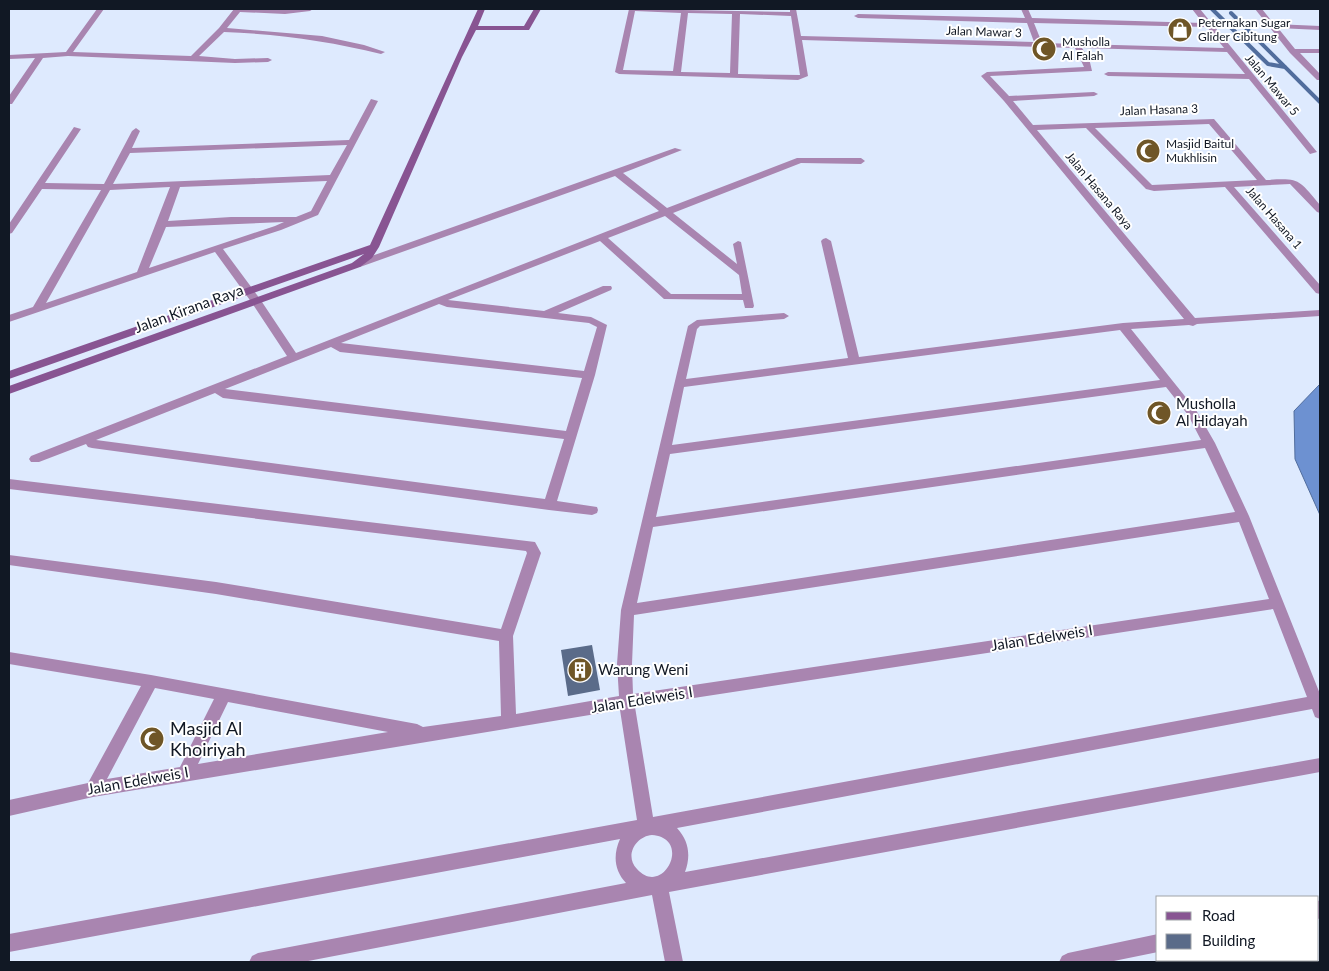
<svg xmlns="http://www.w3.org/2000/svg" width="1329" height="971" font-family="Lato,sans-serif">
  <rect width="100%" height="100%" fill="#deeafe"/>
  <!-- water -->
  <path fill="#6d91d1" stroke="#516d9d" d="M1320,384V515L1295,459L1294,411Z"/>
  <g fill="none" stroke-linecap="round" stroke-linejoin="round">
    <!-- stream -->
    <path stroke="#516d9d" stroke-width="4" d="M1212,9L1268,64L1285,67
      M1231,13L1320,102"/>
  </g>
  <!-- building -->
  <path fill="#5a6b89" d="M592,645L600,690L568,696L561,650Z"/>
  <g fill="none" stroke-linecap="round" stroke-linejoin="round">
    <!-- street -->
    <path fill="#a985b0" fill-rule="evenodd" d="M97,9H104L73,52L191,56L219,28L234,9H313L310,11L285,14L240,12L227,28L322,36L364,45L385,52L381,54C329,41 278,34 224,32L199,56L235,59L268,58L272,60L268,62L235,63L68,56L43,58L12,104H9V96L35,58L9,59V55L66,52Z
      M629,9L790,12V9H796L801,36L1034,42L1027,23L858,18L854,16L858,14L1025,18L1021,9H1028L1032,18L1203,23L1192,9H1200L1317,152L1310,154L1249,79L1108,76L1104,74L1108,72L1245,74L1227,52L1082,48L1089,58L1092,71L990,76L1009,96L1094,92L1098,94L1094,96L1013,101L1033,125L1214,119L1266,180C1300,178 1298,179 1320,205V213L1317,212L1290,184L1234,187L1320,285V294L1316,293L1225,187L1154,191L1146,189L1086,128L1037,130L1195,318L1320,310V316L1197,324L1193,326L1189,325L1131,329L1196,410L1215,443L1249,516L1320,694V719L1315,717L1312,709L677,828C689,841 691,856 685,872L1320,758V772L669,892L683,962H665L652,895L303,962H249L252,956L258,953L626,883C614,870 613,855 620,839L9,952V934L637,820L620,710L93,797L9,816V800L88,783L141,686L9,664V652L151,675L417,724L423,727L501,716L499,641L216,594L9,565V555L216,582L501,629L527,553L526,551L9,489V479L535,542L541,553L513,636L516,714L619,696L617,664L621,610L688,326L697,320L784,313L789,316L784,319L700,326L697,329L686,379L848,358L821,241L823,239L826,238L831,241L859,357L1123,323L1184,319L1004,101L981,76L987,72L1084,67L1075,48L802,40L808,76L798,80L619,74L615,72ZM635,11L681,13L673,71L623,70ZM688,13L732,14L730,73L681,72ZM740,14L791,16L800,75L738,74ZM1034,23L1207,27L1224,48L1042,43ZM1209,124L1257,180L1152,185L1095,128ZM1120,330L1160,380L672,445L684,387ZM1166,387L1188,415L1201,440L656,517L670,454ZM1205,448L1235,512L637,603L653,527ZM1239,522L1269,599L633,694L632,664L634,615ZM1273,609L1307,697L653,817L635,707ZM155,688L214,699L180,767L107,779ZM228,702L388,732L198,764ZM652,835C693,838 663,898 637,869C624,856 636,836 652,835Z
      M1255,9H1262L1274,24L1320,26V30L1278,28L1295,49H1320V53H1300L1320,74V80H1317L1290,53Z
      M371,99L378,101L318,215L281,230L223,249L260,299L296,353L659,211L615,176L360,267H352V263L675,148L682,150L623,173L667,208L797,158H861L865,161L861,164L801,163L673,213L737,264L733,244L738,241L741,242L754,306L753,308H745L743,300L664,299L600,241L448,300L544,311L603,286H611L612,288L611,290L558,313L591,317L607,325L595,375L557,501L597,507L598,510L597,513L592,515L549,510L92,448L88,447L86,444L39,462H31L29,459L31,456L287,356L252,303L215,252L9,322V315L33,307L101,190L42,189L12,233L9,234V224L74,127L81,129L45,183L104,184L132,131L136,128L140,131L132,148L349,140ZM347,145L330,175L113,184L130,153ZM327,181L311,211L296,217H231L168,221L180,187ZM170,187L137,272L46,303L110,190ZM665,216L739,275L742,294H671L608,238ZM284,222L275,226L149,268L166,227ZM439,304L447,307L589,323L597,327L584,371L341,343ZM331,347L340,352L582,378L566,431L225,389ZM215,393L223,398L564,439L545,499L96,440Z
      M1320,900V918L1318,919V901Z
      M1158,934V952L1109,962H1059L1062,956L1068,953Z"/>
    <!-- secondary -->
    <path fill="#885492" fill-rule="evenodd" d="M478,9H485L478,26H524L534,9H541L529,30H476L462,57L379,247L372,258L360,267L9,394V386L352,263L364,254L9,379V371L370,245Z"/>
  </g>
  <!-- icons -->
  <defs>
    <symbol id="shop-disc" viewBox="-11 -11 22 22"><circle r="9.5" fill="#6f5627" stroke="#fff"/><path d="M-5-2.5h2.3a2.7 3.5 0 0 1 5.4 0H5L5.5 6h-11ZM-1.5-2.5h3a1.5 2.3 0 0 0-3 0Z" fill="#fff"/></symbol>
    <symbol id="mosque-disc" viewBox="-11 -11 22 22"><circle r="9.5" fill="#6f5627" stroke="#fff"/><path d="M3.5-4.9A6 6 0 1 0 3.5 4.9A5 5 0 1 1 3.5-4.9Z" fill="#fff"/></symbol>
    <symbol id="building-disc" viewBox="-11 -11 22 22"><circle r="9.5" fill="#6f5627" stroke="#fff"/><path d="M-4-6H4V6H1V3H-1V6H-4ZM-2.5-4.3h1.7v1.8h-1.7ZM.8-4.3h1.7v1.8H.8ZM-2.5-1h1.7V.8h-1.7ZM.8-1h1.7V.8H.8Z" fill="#fff"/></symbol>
  </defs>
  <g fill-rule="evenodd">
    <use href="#shop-disc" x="1166" y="16" width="28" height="28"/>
    <use href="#mosque-disc" x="1030" y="35" width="28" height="28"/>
    <use href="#mosque-disc" x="1134" y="137" width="28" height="28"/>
    <use href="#mosque-disc" x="1145" y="399" width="28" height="28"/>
    <use href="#building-disc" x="566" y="656" width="28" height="28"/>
    <use href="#mosque-disc" x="138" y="725" width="28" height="28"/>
  </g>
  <g text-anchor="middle" stroke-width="4" stroke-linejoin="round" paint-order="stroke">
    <!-- far-poi labels -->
    <g font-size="12" fill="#111824" stroke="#fff" text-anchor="start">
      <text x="1198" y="27">Peternakan Sugar<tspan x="1198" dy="14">Glider Cibitung</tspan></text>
      <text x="1062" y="46">Musholla<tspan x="1062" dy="14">Al Falah</tspan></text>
      <text x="1166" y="148">Masjid Baitul<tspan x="1166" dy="14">Mukhlisin</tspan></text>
    </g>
    <!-- far-street labels -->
    <g font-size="12" fill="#111824" stroke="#fff">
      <text transform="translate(984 32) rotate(2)" y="4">Jalan Mawar 3</text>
      <text transform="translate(1272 85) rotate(50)" y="4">Jalan Mawar 5</text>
      <text transform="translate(1159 110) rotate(-2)" y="4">Jalan Hasana 3</text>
      <text transform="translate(1099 191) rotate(50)" y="4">Jalan Hasana Raya</text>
      <text transform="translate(1274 218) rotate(49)" y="4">Jalan Hasana 1</text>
    </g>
    <!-- street labels -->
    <g font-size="15" fill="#111824" stroke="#fff">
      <text transform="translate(189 309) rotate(-20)" y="5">Jalan Kirana Raya</text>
      <text transform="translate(1042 638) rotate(-9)" y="5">Jalan Edelweis I</text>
      <text transform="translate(642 700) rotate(-9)" y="5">Jalan Edelweis I</text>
      <text transform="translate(138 781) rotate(-10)" y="5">Jalan Edelweis I</text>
    </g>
    <!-- poi labels -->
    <g font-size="15" fill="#111824" stroke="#fff" text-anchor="start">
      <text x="1176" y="409">Musholla<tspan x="1176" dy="17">Al Hidayah</tspan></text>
      <text x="598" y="675">Warung Weni</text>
    </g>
    <!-- near-poi labels -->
    <g font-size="18" fill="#111824" stroke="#fff" text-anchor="start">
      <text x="170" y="735">Masjid Al<tspan x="170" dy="21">Khoiriyah</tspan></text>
    </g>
  </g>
  <!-- border -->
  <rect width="1329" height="971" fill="none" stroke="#111824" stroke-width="20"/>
  <!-- legend -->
  <rect x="1156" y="896" width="162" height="65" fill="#ffffff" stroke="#a0a3a7"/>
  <rect x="1166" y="912" width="25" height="8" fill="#885492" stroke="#a0a3a7"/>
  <text x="1202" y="921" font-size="15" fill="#111824">Road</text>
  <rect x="1166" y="934" width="25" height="15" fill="#5a6b89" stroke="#a0a3a7"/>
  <text x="1202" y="946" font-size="15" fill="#111824">Building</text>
</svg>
